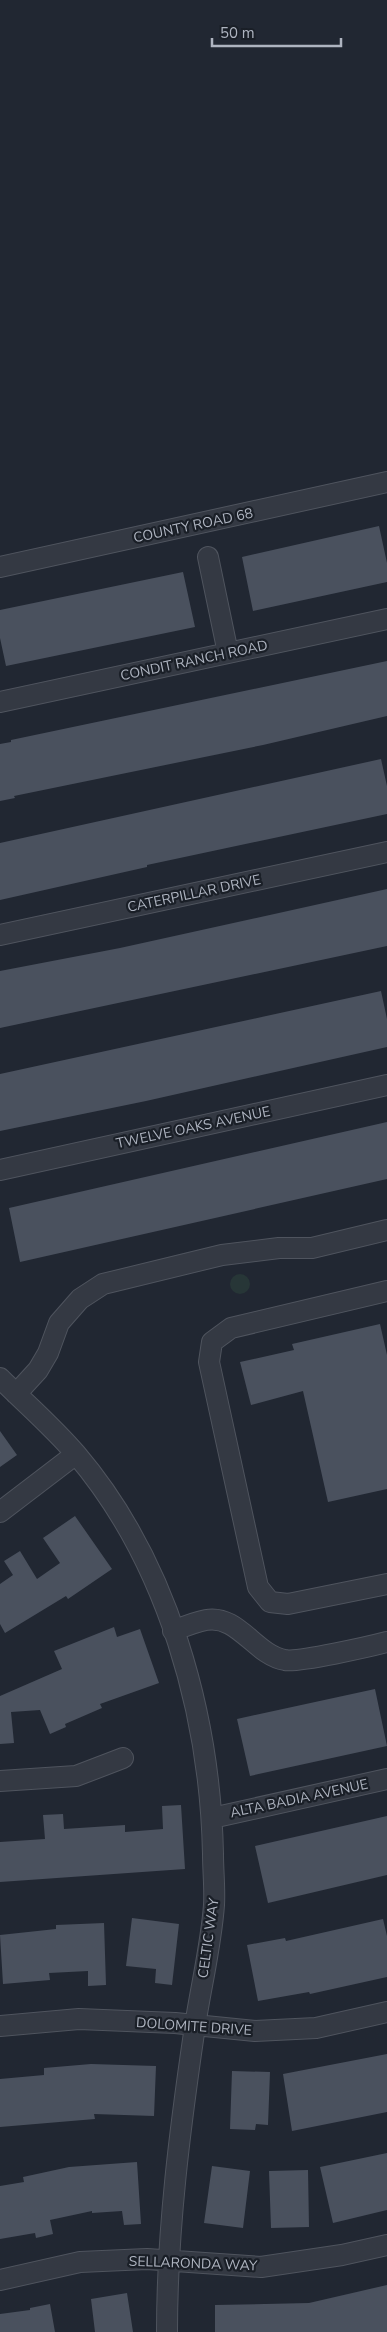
<svg xmlns="http://www.w3.org/2000/svg" width="387" height="2332" font-family="'Nunito Sans',sans-serif">
  <rect width="100%" height="100%" fill="#212732"/>
  <!-- green -->
  <path fill="#273637" d="M230 1284a10 10 0 1 1 20 0a10 10 0 1 1-20 0Z"/>
  <!-- building -->
  <path fill="#4a515e" d="M379,526L387,563V582L253,611L242,557Z
    M183,572L195,627L6,666L0,638V610Z
    M387,661V716L263,745L14,796L15,798L0,801V744L11,742V740Z
    M381,759L387,786V814L147,865V867L0,900V843Z
    M387,889V946L0,1028V971L120,948Z
    M381,991L387,1019V1047L146,1101L0,1131V1074Z
    M387,1122V1179L20,1262L9,1208Z
    M380,1324L387,1355V1489L328,1502L303,1391L251,1405L240,1362L294,1350L292,1344Z
    M0,1431L17,1455L0,1467Z
    M75,1516L112,1569L68,1599L66,1596L5,1633L0,1624V1584L13,1575L4,1561L20,1551L37,1579L60,1563L43,1538Z
    M114,1627L117,1637L140,1629L159,1683L100,1704L102,1708L65,1724L66,1727L50,1734L40,1710L11,1712L14,1743L0,1744V1696L62,1669L54,1651Z
    M375,1689L387,1746L250,1776L237,1719Z
    M181,1805L185,1869L0,1882V1842L45,1839L43,1815L63,1814L64,1829L125,1825V1832L163,1829L162,1806Z
    M387,1816V1875L268,1903L255,1846Z
    M132,1918L179,1924L172,1985L155,1983L156,1969L126,1966Z
    M383,1919L387,1936V1977L310,1994L309,1992L258,2001L247,1945L285,1938L286,1941Z
    M104,1923L106,1985L88,1986V1971L49,1973L50,1980L3,1984L0,1935L56,1929V1925Z
    M387,2054V2112L292,2131L283,2074Z
    M91,2064L156,2066L154,2116L94,2114L95,2119L0,2127V2079L44,2075V2068Z
    M232,2071L270,2072L268,2125L256,2124L255,2130L230,2129Z
    M387,2153V2210L333,2223L320,2167Z
    M137,2162L141,2224L124,2225L122,2211L92,2213V2211L50,2220L53,2234L36,2238L35,2233L0,2239V2186L24,2182L23,2177L69,2167Z
    M212,2166L250,2171L243,2228L204,2223Z
    M308,2170L309,2227L271,2228L269,2171Z
    M387,2285V2332H215V2305L309,2303Z
    M127,2293L133,2332H95L91,2299Z
    M50,2304L55,2332H0V2314L30,2310V2308Z"/>
  <g fill="none" stroke-linecap="round" stroke-linejoin="round">
    <defs>
      <path id="minor" d="M208,557L228,653
        M0,567L387,482
        M0,702L387,619
        M0,935L387,852
        M0,1170L387,1085
        M387,1291L231,1328L212,1342L209,1362L258,1587L270,1602L288,1604L387,1584
        M0,1378C25,1403 53,1427 76,1454C168,1562 210,1714 213,1854C213,1871 215,1888 214,1905C211,1946 201,1986 195,2026C180,2128 167,2229 167,2332
        M16,1394L38,1370L48,1353L59,1323L80,1299L103,1284L222,1255L279,1248H312L387,1230
        M0,1512L76,1454
        M173,1631C183,1627 195,1622 206,1620C238,1614 255,1655 285,1660C297,1663 372,1646 387,1642
        M0,1781L76,1776L123,1758
        M212,1818L387,1779
        M0,2026L79,2019L175,2023L255,2031L316,2028L387,2012
        M0,2280L80,2262L147,2259L261,2267L342,2255L387,2245"/>
    </defs>
    <!-- minor casing -->
    <use href="#minor" stroke="#4f545e" stroke-width="22"/>
    <!-- minor -->
    <use href="#minor" stroke="#343943" stroke-width="20"/>
  </g>
  <g text-anchor="middle" stroke-width="4.5" stroke-linejoin="round" paint-order="stroke">
    <!-- street labels -->
    <g font-size="14" fill="#aeb4c0" stroke="#1a1f27">
      <text transform="translate(193 525) rotate(-12)" y="5">COUNTY ROAD 68</text>
      <text transform="translate(194 660) rotate(-12)" y="5">CONDIT RANCH ROAD</text>
      <text transform="translate(194 893) rotate(-12)" y="5">CATERPILLAR DRIVE</text>
      <text transform="translate(193 1127) rotate(-12)" y="5">TWELVE OAKS AVENUE</text>
      <text transform="translate(299 1798) rotate(-12)" y="5">ALTA BADIA AVENUE</text>
      <text transform="translate(208 1938) rotate(-82)" y="5">CELTIC WAY</text>
      <text transform="translate(194 2026) rotate(4)" y="5">DOLOMITE DRIVE</text>
      <text transform="translate(193 2263) rotate(2)" y="5">SELLARONDA WAY</text>
    </g>
  </g>
  <!-- scale -->
  <path d="M212 38v8h129v-8" fill="none" stroke="#aeb4c0" stroke-width="2.5"/>
  <text x="220" y="38" font-size="15" fill="#aeb4c0" stroke="#1a1f27" stroke-width="4" paint-order="stroke">50 m</text>
</svg>
